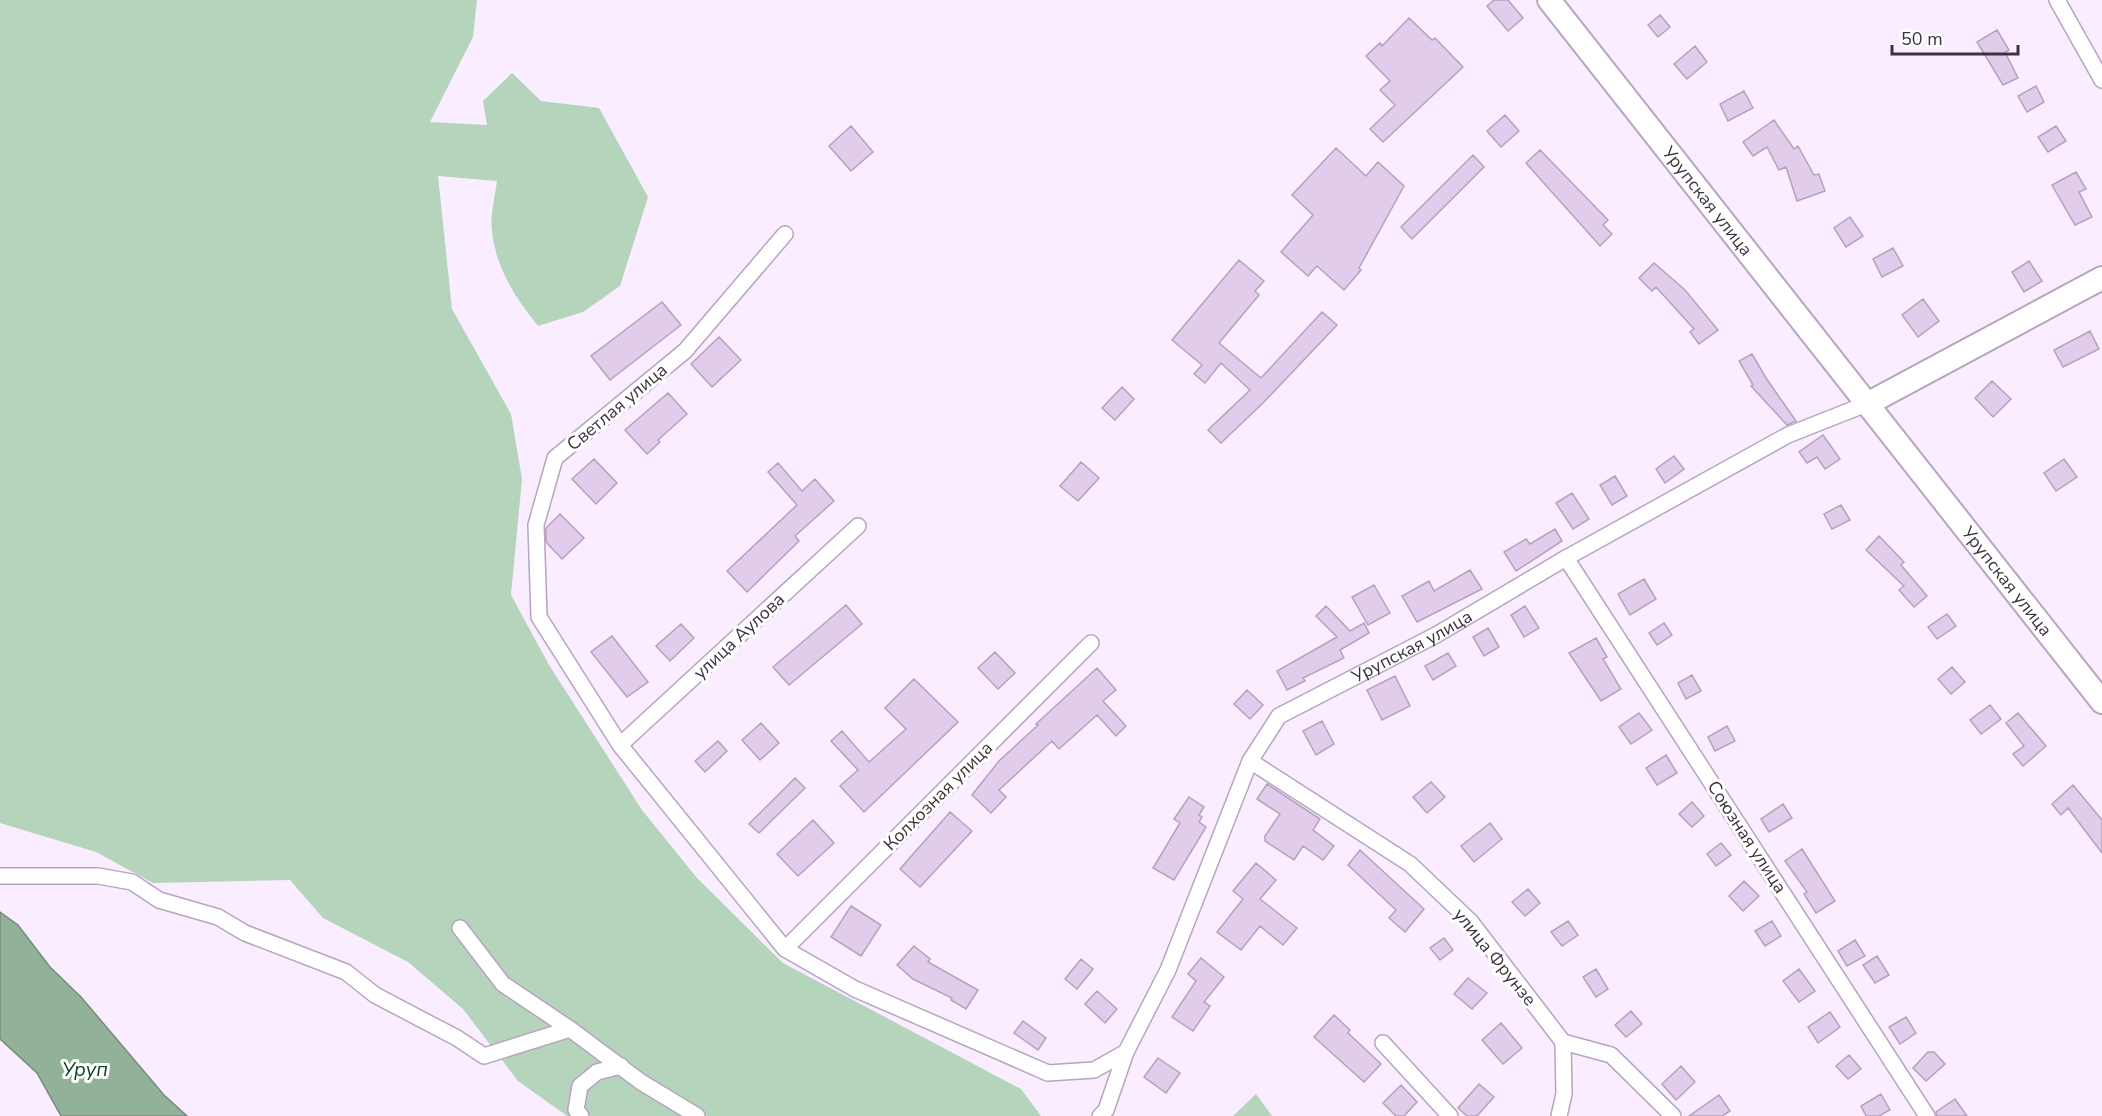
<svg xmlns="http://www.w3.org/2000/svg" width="2102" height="1116" font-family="'Nunito Sans',sans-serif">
  <rect width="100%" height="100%" fill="#f9edff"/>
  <!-- green -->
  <path fill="#b4d5bb" d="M0,0H477L473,37L430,122L487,125L483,101L512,73L541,101L599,108L648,197L620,286L583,312L538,326C515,298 496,268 492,231C490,216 495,196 497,181L438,176L452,309L511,414L522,479L511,595L549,665L642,810L697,878L783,963L1021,1089L1041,1116H567L518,1081L463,1009L408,962L323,918L290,880L153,883L96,852L0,823Z
    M1256,1094L1272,1116H1233Z"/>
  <!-- water -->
  <path fill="#91b198" stroke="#778b7d" stroke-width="1.5" d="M0,912L18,925L50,967L81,997L164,1095L187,1116H61L37,1073L0,1039Z"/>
  <!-- building -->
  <path fill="#e1cdeb" stroke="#b4a1be" stroke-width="1.5" d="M1494,0H1508L1523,18L1508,31L1487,6Z
    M1660,15L1670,27L1658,37L1648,25Z
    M1409,18L1432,40L1435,38L1463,67L1383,142L1370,129L1395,105L1380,90L1390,81L1366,56L1380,43L1382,46Z
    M1997,30L2009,50L2005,52L2018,78L2003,85L1977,42Z
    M1695,46L1707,62L1687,79L1674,64Z
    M2036,86L2044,102L2027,112L2018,96Z
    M1744,91L1753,108L1728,121L1720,104Z
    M1505,115L1519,131L1501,147L1487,131Z
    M1774,120L1794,149L1798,146L1814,175L1819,174L1825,191L1797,201L1786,167L1779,170L1767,147L1753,156L1743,142Z
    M851,126L873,152L851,171L829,146Z
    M2056,126L2066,141L2048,152L2038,137Z
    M1336,148L1366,176L1378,162L1404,186L1359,268L1361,270L1344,290L1317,266L1308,276L1281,252L1313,215L1292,195Z
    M1540,150L1608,220L1603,225L1612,234L1600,246L1526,163Z
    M1473,155L1484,167L1412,239L1401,227Z
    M2076,172L2086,189L2079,192L2092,217L2075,225L2052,185Z
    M1850,217L1863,236L1846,247L1834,228Z
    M1893,248L1903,266L1882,277L1873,259Z
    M1239,260L1264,281L1255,291L1259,295L1219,343L1261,378L1322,312L1337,325L1263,403L1221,443L1208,430L1250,390L1221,363L1205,383L1194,374L1202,365L1172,340Z
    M2029,261L2042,281L2024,292L2012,272Z
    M1654,263L1685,290L1718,330L1699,344L1690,332L1694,329L1656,287L1652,291L1639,278Z
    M1923,299L1939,321L1918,337L1902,315Z
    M662,302L681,325L610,380L591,356Z
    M2090,331L2099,349L2063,367L2054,350Z
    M719,337L741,360L712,387L691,364Z
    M1752,354L1766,378L1796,421L1787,425L1751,386L1753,385L1739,361Z
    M1992,381L2011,399L1993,417L1975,398Z
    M1122,387L1134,399L1115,420L1102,408Z
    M668,393L687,414L658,440L660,442L647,454L625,430Z
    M1823,435L1840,459L1825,469L1817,457L1807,463L1799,452Z
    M1674,456L1684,469L1665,483L1656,469Z
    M594,459L617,483L596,504L572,479Z
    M2064,459L2077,477L2056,491L2044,473Z
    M1081,462L1099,478L1078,501L1060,486Z
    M778,463L802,491L815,479L834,501L795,536L799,541L747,592L727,571L797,505L768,472Z
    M1615,476L1627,496L1612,505L1600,485Z
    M1572,493L1589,519L1573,529L1556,503Z
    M1841,505L1850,520L1832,529L1824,514Z
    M560,514L584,538L562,559L546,542V528Z
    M1555,529L1562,541L1516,571L1504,552L1526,539L1530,544Z
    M1879,536L1904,562L1901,565L1927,596L1914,607L1899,590L1904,586L1866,550Z
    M1470,570L1482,589L1417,622L1402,596L1429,581L1434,591Z
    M1644,579L1656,599L1630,615L1618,594Z
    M1374,585L1390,613L1368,625L1352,597Z
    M846,605L862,624L789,685L773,667Z
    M1326,606L1350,631L1364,623L1369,633L1340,650L1344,658L1303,678L1305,681L1287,690L1277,671L1337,637L1316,616Z
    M1525,606L1539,628L1524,637L1511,615Z
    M1947,614L1956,626L1937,639L1928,627Z
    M1664,623L1672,635L1657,645L1649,633Z
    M681,624L694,638L670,661L656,646Z
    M1488,628L1499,647L1484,656L1473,637Z
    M612,636L648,682L627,697L591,652Z
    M1596,638L1607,657L1603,659L1621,689L1601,701L1569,653Z
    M995,652L1015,673L998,689L978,668Z
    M1448,653L1456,666L1433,680L1425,666Z
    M1952,667L1965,682L1951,694L1938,679Z
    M1097,668L1116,690L1103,701L1126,726L1116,736L1097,715L1059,749L1052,741L999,790L1006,797L991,813L972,795L999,761L1038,725L1036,724Z
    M1692,675L1701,691L1686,699L1678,683Z
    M1395,676L1410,706L1382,720L1367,690Z
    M914,679L958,722L864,812L840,786L858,770L831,741L842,731L869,762L906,729L885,708Z
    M1247,690L1263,705L1250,719L1234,704Z
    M1990,705L2001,719L1981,734L1970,720Z
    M1639,713L1652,730L1631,744L1619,727Z
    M2018,713L2046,746L2023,766L2013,754L2024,746L2006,723Z
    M1322,721L1334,744L1316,755L1303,731Z
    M761,723L779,743L760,760L742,740Z
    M1727,726L1735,741L1715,751L1708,737Z
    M718,741L727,751L705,772L695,761Z
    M1666,755L1677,773L1657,785L1646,768Z
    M795,778L805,788L759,833L749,824Z
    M1431,782L1445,797L1427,813L1413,797Z
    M1267,784L1320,819L1313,830L1334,846L1323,860L1303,846L1294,860L1265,841V836L1280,814L1257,799Z
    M2073,785L2102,820V853L2068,808L2061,815L2052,804Z
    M1189,797L1204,807L1199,815L1202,817L1199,822L1206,827L1174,880L1153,868L1180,823L1174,819Z
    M1692,802L1704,816L1692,827L1679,814Z
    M1783,804L1792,818L1769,832L1761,819Z
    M950,812L972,831L920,887L900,869Z
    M813,820L834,843L798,876L777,854Z
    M1490,823L1502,839L1474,862L1461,846Z
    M1721,843L1731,855L1716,866L1707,854Z
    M1802,849L1835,901L1816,913L1804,894L1807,892L1785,861Z
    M1360,850L1424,909L1405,932L1389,918L1396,910L1348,865Z
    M1256,863L1276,880L1260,899L1297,928L1283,945L1260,926L1241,950L1217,932L1243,899L1233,891Z
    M1744,881L1759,896L1743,911L1729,896Z
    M1528,889L1540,903L1525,916L1512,902Z
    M851,906L881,925L861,956L831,937Z
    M1568,921L1578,935L1562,946L1551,932Z
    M1772,921L1781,936L1765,946L1755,931Z
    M1444,938L1453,950L1440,960L1430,948Z
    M1855,940L1865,956L1847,966L1838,951Z
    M914,946L930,959L928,962L978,990L966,1009L951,1000L952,998L913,979L897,965Z
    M1877,956L1889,975L1875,983L1863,965Z
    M1201,958L1224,977L1204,1002L1210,1006L1193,1031L1172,1017L1196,981L1188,974Z
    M1081,959L1093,969L1077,989L1065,979Z
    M1596,969L1608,989L1596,997L1583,977Z
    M1799,969L1815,991L1799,1002L1783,981Z
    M1468,978L1487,993L1472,1009L1454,994Z
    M1097,991L1117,1009L1105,1023L1085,1004Z
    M1631,1011L1642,1024L1626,1037L1615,1025Z
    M1830,1012L1840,1027L1818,1043L1808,1027Z
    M1334,1015L1350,1030L1348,1033L1381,1064L1364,1082L1314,1037Z
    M1906,1017L1916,1033L1900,1044L1889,1027Z
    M1023,1021L1046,1038L1038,1050L1014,1033Z
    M1501,1023L1522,1048L1503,1064L1482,1040Z
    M1928,1052H1934L1945,1064L1926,1081L1913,1068Z
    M1849,1055L1861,1069L1848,1079L1836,1066Z
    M1158,1058L1180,1073L1166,1093L1144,1077Z
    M1681,1066L1695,1082L1676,1100L1662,1084Z
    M1479,1084L1494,1097L1477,1116H1467L1458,1108Z
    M1401,1085L1417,1102L1404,1116H1396L1383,1103Z
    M1881,1094L1890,1110L1879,1116H1866L1861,1106Z
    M1719,1095L1730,1111L1722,1116H1689Z
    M1955,1099L1967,1116H1937L1936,1112Z"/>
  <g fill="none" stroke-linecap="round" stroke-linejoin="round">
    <defs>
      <g id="street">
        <path d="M2057,0L2102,80"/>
        <path d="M785,234L685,351L555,458L536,525L539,617L620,745L785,949L855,989L1048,1073L1094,1070L1126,1052"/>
        <path d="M1566,558L1927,1116"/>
        <path d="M620,745L858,526"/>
        <path d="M1250,761L1410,864L1471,922L1563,1042L1611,1055L1673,1116"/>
        <path d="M0,876H98L132,882L159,900L218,917L245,933L346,972L375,995L457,1038L484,1056L570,1029L641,1082L697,1116"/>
        <path d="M460,928L503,984L570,1029"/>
        <path d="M785,949L1091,643"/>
        <path d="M1383,1043L1450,1116"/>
        <path d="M581,1116L576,1110L580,1086L597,1072L621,1066"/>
        <path id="s1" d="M1100,1116L1106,1110L1126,1052L1168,970L1250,761L1279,716L1436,635L1566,558L1788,435L1869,403"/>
        <path d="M1559,1116L1564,1094L1563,1042"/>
      </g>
      <g id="secondary">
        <path id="s2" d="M1549,0L2102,702"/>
        <path d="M1869,403L2102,278"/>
      </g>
    </defs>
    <!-- street casing -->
    <use href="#street" stroke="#b8a4c1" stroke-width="18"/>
    <!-- secondary casing -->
    <use href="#secondary" stroke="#b8a4c1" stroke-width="26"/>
    <!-- street -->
    <use href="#street" stroke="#fff" stroke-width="15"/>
    <!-- secondary -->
    <use href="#secondary" stroke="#fff" stroke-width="22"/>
  </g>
  <g text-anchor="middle" stroke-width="6" stroke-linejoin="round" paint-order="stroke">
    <!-- street labels -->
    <g font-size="18" fill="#3b333f" stroke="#fff">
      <text dy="6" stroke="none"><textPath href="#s2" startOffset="256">Урупская улица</textPath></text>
      <text transform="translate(617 407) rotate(-40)" y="6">Светлая улица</text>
      <text dy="6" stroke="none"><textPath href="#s2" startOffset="740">Урупская улица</textPath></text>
      <text transform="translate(739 636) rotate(-43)" y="6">улица Аулова</text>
      <text dy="6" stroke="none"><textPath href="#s1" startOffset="590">Урупская улица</textPath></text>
      <text transform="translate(938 796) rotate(-45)" y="6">Колхозная улица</text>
      <text transform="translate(1747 837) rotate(57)" y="6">Союзная улица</text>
      <text transform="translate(1495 957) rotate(51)" y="6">улица Фрунзе</text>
    </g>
    <!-- water labels -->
    <g font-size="20" font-style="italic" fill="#0d4321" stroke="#fff">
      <text x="85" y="1076">Уруп</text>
    </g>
  </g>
  <!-- scale -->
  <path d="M1892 45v9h126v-9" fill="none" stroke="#3b333f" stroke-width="3"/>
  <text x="1901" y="45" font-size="18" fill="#3b333f" stroke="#ffffff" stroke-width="4.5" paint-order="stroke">50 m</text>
</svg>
